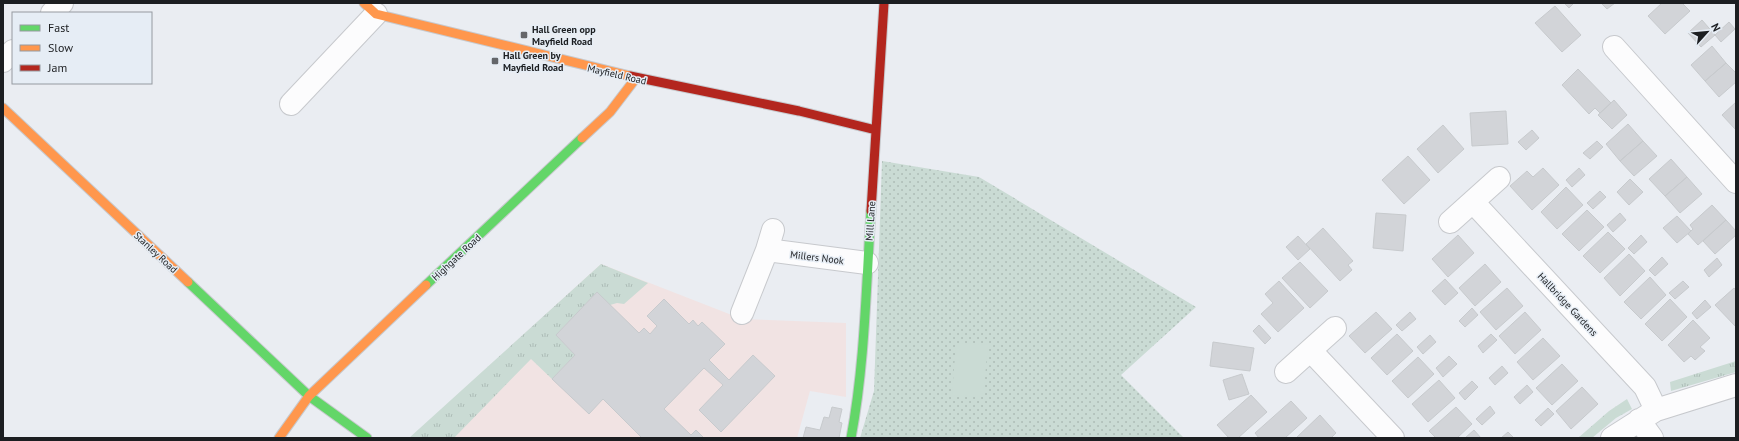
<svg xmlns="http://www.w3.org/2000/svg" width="1739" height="441" font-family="'PT Sans',sans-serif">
  <defs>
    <pattern id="grass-tufts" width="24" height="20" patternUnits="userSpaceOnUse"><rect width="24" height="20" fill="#cadbd4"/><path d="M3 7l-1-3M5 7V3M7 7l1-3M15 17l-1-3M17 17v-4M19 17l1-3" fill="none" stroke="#adbcb6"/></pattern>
    <pattern id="park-dots" width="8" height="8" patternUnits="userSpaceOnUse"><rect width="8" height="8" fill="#cadbd4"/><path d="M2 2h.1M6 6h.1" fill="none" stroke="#adbcb6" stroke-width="1.8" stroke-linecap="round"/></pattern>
  </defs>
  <rect width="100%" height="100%" fill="#eaedf2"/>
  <!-- education -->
  <path fill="#f1e3e3" d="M601,264L742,319L846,323V397L810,391L797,438H410Z"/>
  <!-- grass -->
  <path fill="url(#grass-tufts)" d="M601,264L648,283L624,304L617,303L610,305L597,292L556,335L575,355L552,379L531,359L454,438H409Z
    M1736,361V372L1671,391L1670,382Z
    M1627,399L1632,409L1616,418L1592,438H1578L1609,411Z"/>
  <!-- park -->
  <path fill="url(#park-dots)" d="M882,161L979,177L1196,307L1121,375L1184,438H860L874,391Z"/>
  <!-- garden -->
  <path fill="#cadbd4" d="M956,343L988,345L983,397L952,395Z"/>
  <!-- building -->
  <path fill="#d2d4d8" stroke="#c7cacd" d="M1564,3H1574L1569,8Z
    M1601,3H1615L1607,9Z
    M1662,3H1682L1690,11L1665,34L1648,16Z
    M1555,6L1581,35L1562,52L1535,23Z
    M1702,20L1715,35L1701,47L1688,33Z
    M1729,22L1735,29L1721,42L1715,35Z
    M1712,46L1726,63L1705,81L1691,65Z
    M1726,63L1736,73V82L1719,97L1705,81Z
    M1578,69L1611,103L1600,113L1595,108L1589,114L1562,85Z
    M1614,100L1627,115L1612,129L1598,115Z
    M1736,102V130L1722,115Z
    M1506,111L1508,144L1472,146L1470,113Z
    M1628,124L1643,141L1620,161L1606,144Z
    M1443,125L1464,149L1438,173L1417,149Z
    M1532,130L1539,138L1526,150L1518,142Z
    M1597,141L1603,147L1590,159L1583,153Z
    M1643,141L1657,156L1634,176L1620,161Z
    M1408,156L1430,180L1404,204L1382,180Z
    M1671,159L1687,177L1665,196L1649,179Z
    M1543,168L1559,185L1532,210L1510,186L1527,171L1533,177Z
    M1579,168L1585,175L1572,187L1566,180Z
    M1687,177L1702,194L1680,213L1665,196Z
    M1630,179L1643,192L1629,205L1617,192Z
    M1566,187L1583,205L1557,229L1541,212Z
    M1600,191L1606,197L1593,209L1587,203Z
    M1712,205L1726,220L1698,245L1688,234L1693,229L1690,225Z
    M1587,210L1604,227L1579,251L1562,234Z
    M1376,213L1406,215L1403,251L1373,248Z
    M1620,213L1626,220L1613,232L1607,225Z
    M1677,216L1691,231L1677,243L1663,228Z
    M1726,220L1736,231V235L1715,254L1703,241Z
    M1323,228L1353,261L1348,265L1352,270L1340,281L1306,244Z
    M1608,232L1625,249L1600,273L1583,256Z
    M1458,235L1474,253L1448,277L1432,259Z
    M1641,235L1647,242L1634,254L1628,248Z
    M1298,236L1310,249L1298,260L1286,247Z
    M1629,254L1645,271L1620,296L1604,278Z
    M1662,257L1668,264L1655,276L1649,270Z
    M1717,258L1722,265L1709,277L1704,270Z
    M1300,262L1328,291L1310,308L1282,278Z
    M1485,264L1501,282L1475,306L1459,288Z
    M1650,277L1666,295L1641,319L1624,302Z
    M1445,279L1458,293L1445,305L1432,291Z
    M1279,281L1304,308L1278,332L1261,314L1273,303L1265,294Z
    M1683,281L1689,287L1675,299L1669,293Z
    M1507,288L1523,306L1496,330L1480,312Z
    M1734,288L1736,290V327L1715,305Z
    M597,292L639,333L644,328L650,334L657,326L647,316L664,299L689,324L693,320L698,326L702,322L725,344L709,360L729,380L753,355L775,376L721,432L699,410L723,385L704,368L664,409L691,435L696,430L704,438H642L603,399L589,414L552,379L575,355L556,335Z
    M1670,299L1687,317L1662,341L1645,324Z
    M1705,300L1711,307L1697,319L1692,313Z
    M1472,308L1478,315L1465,327L1459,321Z
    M1376,312L1392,329L1365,353L1349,336Z
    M1410,312L1416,319L1402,331L1396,325Z
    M1525,312L1541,330L1515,354L1499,336Z
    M1693,320L1710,338L1700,347L1705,351L1695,360L1691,356L1684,362L1668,345Z
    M1259,325L1271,338L1265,344L1253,331Z
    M1397,334L1413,351L1387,375L1371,358Z
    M1491,334L1497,340L1483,353L1478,346Z
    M1430,335L1436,342L1423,354L1417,347Z
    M1543,338L1560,356L1533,380L1517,362Z
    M1213,342L1254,348L1250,371L1210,366Z
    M1449,356L1457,364L1443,377L1436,368Z
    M1418,357L1434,374L1408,398L1392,381Z
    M1562,364L1578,381L1552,405L1536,388Z
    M1502,366L1508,373L1495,385L1489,378Z
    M1242,374L1249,394L1229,400L1223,380Z
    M1439,380L1455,398L1428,422L1412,404Z
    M1472,381L1478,387L1465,400L1459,393Z
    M1527,385L1533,392L1520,404L1514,397Z
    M1582,387L1598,404L1571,429L1556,411Z
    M1251,395L1267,412L1238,438H1229L1217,425Z
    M1291,401L1307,418L1285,438H1259L1255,433Z
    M1490,406L1495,413L1482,425L1476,419Z
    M832,407L842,409L839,422L842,423L839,438H803L806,427L820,430L824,417L829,418Z
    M1456,407L1472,424L1457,438H1436L1429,431Z
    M1548,408L1554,414L1541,426L1535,420Z
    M1320,415L1336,433L1331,438H1296Z
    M1474,430L1481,438H1465Z
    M1508,432L1514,438H1501Z"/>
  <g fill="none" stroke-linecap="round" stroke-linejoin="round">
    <defs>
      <path id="street" d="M52,13L62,3
        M1614,47L1736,182
        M3,61L13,51
        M291,104L376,14
        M1473,202L1645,387L1656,410
        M1450,222L1499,178
        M767,250L773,230
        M742,313L767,250L867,263
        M1311,351L1393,438
        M1286,372L1335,328
        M1639,420L1652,438
        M1612,438L1656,410L1736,385"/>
      <path id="fast" d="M188,282L309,396L367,438
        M426,285L582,138
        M851,438C865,364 866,286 871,211"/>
      <path id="slow" d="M364,3L376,14L630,76
        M3,108L188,282
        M582,138L610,112L636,78
        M279,438L309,396L426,285"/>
      <path id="jam" d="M630,76L799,111L876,130
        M871,211L884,3"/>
    </defs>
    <!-- street casing -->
    <use href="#street" stroke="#c7c9cd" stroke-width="24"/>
    <!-- fast casing -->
    <use href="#fast" stroke="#c7c9cd" stroke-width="11"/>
    <!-- slow casing -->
    <use href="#slow" stroke="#c7c9cd" stroke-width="11"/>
    <!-- jam casing -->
    <use href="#jam" stroke="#c7c9cd" stroke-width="11"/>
    <!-- street -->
    <use href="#street" stroke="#fcfcfd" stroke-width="22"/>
    <!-- fast -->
    <use href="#fast" stroke="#63d668" stroke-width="9"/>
    <!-- slow -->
    <use href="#slow" stroke="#ff974d" stroke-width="9"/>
    <!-- jam -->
    <use href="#jam" stroke="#b3261e" stroke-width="9"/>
  </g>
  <!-- markers -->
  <g fill="#64666a" stroke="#e6edf5" stroke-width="1.5">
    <rect x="520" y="31" width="8" height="8" rx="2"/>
    <rect x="491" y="57" width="8" height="8" rx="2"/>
  </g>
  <g text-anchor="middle" stroke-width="3" stroke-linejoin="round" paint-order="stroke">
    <!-- poi labels -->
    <g font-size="10" font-weight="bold" fill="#1c1e21" stroke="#e6edf5" text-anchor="start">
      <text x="532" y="33">Hall Green opp<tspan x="532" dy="12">Mayfield Road</tspan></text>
      <text x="503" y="59">Hall Green by<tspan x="503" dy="12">Mayfield Road</tspan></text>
    </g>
    <!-- street labels -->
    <g font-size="10" fill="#1c1e21" stroke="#e6edf5">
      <text transform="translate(617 74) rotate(13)" y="4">Mayfield Road</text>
      <text transform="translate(870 221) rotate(-86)" y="4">Mill Lane</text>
      <text transform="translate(156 252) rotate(43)" y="4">Stanley Road</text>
      <text transform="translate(456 257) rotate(-43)" y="4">Highgate Road</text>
      <text transform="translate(817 257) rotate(7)" y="4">Millers Nook</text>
      <text transform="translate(1568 304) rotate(47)" y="4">Hallbridge Gardens</text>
    </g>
  </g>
  <!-- border -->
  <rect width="1739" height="441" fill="none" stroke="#1c1e21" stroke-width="8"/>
  <!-- legend -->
  <rect x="12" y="12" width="140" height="72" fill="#e6edf5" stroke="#959aa0"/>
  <rect x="20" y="25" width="20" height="6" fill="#63d668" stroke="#959aa0"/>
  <text x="48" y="32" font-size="12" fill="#1c1e21">Fast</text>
  <rect x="20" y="45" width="20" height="6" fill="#ff974d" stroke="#959aa0"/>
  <text x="48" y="52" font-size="12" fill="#1c1e21">Slow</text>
  <rect x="20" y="65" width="20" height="6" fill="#b3261e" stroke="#959aa0"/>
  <text x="48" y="72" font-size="12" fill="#1c1e21">Jam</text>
  <!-- north arrow -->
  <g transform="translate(1707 32) rotate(63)" stroke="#e6edf5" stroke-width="3" paint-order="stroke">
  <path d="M0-3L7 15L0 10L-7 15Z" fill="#1c1e21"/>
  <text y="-6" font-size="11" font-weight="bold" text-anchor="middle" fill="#1c1e21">N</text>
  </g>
</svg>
